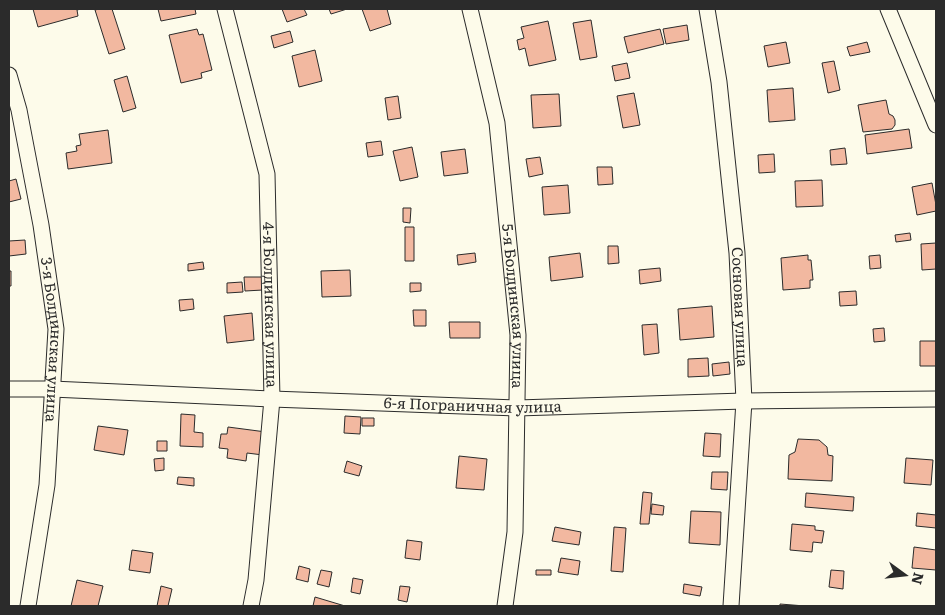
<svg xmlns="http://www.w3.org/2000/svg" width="945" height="615" font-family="Literata,serif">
  <rect width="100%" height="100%" fill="#fdfbea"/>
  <!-- building -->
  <path fill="#f2b8a0" stroke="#2b2b2b" d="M33,9H81L77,10L78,16L38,27Z
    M99,9H112L125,49L109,54L95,10Z
    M158,9H195L196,14L161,21Z
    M282,9H304L307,15L287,22Z
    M329,9H347L331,14Z
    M362,9H387L391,24L370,31Z
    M591,20L597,57L580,60L573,23Z
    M548,21L556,60L529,66L525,48L519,50L517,40L524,38L521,27Z
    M687,25L689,40L666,44L663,29Z
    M197,29L199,35L203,34L212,70L201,73L202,78L181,83L169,35Z
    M660,29L664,44L628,53L624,37Z
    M290,31L293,42L274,48L271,36Z
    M786,42L790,63L768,67L764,46Z
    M867,42L870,52L850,56L847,47Z
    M315,50L322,81L299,87L292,56Z
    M834,61L840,90L828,93L822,63Z
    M627,63L630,78L615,81L612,66Z
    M127,76L136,108L123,112L114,80Z
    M793,88L795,120L769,122L767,90Z
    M634,93L640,125L623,128L617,96Z
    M559,94L561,126L533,128L531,95Z
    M398,96L401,118L388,120L385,98Z
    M886,100L889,114L893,116L895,120V125L892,129L863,132L858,105Z
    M909,129L912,148L867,154L865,135Z
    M108,130L112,163L68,169L66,153L77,151L76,146L81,145L79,134Z
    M381,141L383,155L368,157L366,143Z
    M412,147L418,177L400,181L393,151Z
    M845,148L847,164L831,165L830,150Z
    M465,149L468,173L444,176L441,152Z
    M774,154L775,172L759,173L758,155Z
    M540,157L543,174L529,177L526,159Z
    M597,167H612L613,184L598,185Z
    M16,179L21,199L9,202V181Z
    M822,180L823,206L796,207L795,181Z
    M932,183L936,205V211L917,215L912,187Z
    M568,185L570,213L544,215L542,187Z
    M403,208H411L410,223L403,222Z
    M405,227H414V261H405Z
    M910,233L911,240L896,242L895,235Z
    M25,240L26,254L9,256V241Z
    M936,243V269L922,270L921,244Z
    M608,246H618L619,263L608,264Z
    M475,253L476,262L458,265L457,255Z
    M580,253L583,277L551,281L549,257Z
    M808,255V260H811L813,280H810V288L783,290L781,258Z
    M880,255L881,268L870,269L869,256Z
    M203,262L204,269L188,271V264Z
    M660,268L661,281L640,284L639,270Z
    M350,270L351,296L322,297L321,271Z
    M9,271H11V286H9Z
    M244,277H262L263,290L245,291Z
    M242,282L243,292L227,293V283Z
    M410,283H421V291L410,292Z
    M856,291L857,305L840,306L839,292Z
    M193,299L194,309L180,311L179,300Z
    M712,306L714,337L680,340L678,309Z
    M413,310H426V326H414Z
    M252,313L254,340L227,343L224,316Z
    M449,322H480V338H450Z
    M657,324L659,353L644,355L642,325Z
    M884,328L885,341L874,342L873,329Z
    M920,341H936V366H920Z
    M708,358L709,376L688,377V359Z
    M729,362L730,374L713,376L712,364Z
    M181,414L195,415L194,432L203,433V447L180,446Z
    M345,416L361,417L360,434L344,433Z
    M362,418H374V426H362Z
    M98,426L128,430L124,455L94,450Z
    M228,427L266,432L263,455L247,453L246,461L227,458L228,449L219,448L221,434H227Z
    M705,433L721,434L720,457L703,456Z
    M798,439L819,440L827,447L828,455L833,456L832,481L788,479L789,455L795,452Z
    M157,441H167V451H157Z
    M459,456L487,459L484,490L456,488Z
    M164,458V470L155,471L154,459Z
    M906,458L933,460L931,485L904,483Z
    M347,461L362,466L359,476L344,472Z
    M712,472H728L727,490L711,489Z
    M178,477L194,478V486L177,484Z
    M643,492L652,493L649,524H640Z
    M806,493L854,497L853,511L805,507Z
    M652,504L664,506L663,515L651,514Z
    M691,511L721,512L720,545L689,543Z
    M917,513L936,515V528L916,526Z
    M792,524L815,526V530L824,531L822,543L813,542L812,552L790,550Z
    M555,527L581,532L579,545L552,541Z
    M614,527L626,528L623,572L611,571Z
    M407,540L422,542L420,560L405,558Z
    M914,547L936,550V570L912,568Z
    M132,550L153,553L150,573L129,570Z
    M561,558L580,561L578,575L558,572Z
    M299,566L310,569L308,582L296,579Z
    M321,570L332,572L329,587L317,584Z
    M536,570H551V575H536Z
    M831,570L844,571L843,589L829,587Z
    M353,578L363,580L360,594L351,592Z
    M77,580L103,586L98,606H71Z
    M684,584L702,587L700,596L683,593Z
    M161,586L172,589L168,606H157Z
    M400,586L410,587L407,602L398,600Z
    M315,597L345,606H313Z
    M780,604L805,606H780Z"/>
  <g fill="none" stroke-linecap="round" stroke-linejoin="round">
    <defs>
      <g id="street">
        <path id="s1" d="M225,9L267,174L272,399L256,580L251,606"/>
        <path id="s2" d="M470,9L497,123L518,335L515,532L505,606"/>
        <path id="s3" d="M707,9L719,82L737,253L744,401L731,606"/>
        <path d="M888,9L936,125"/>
        <path id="s4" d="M9,75L19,110L41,225L56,329L47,485L28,606"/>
        <path id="s5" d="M9,389H52L272,399L517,408L744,401L936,399"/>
      </g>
    </defs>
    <!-- street casing -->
    <use href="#street" stroke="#2b2b2b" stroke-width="17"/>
    <!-- street -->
    <use href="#street" stroke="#fdfbea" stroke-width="15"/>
  </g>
  <g text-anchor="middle" stroke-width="4" stroke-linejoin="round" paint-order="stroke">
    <!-- street labels -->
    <g font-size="15" fill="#2b2b2b" stroke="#fdfbea">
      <text dy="5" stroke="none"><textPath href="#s1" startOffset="301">4-я Болдинская улица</textPath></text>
      <text dy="5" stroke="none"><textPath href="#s2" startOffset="301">5-я Болдинская улица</textPath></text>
      <text dy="5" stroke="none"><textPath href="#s3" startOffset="300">Сосновая улица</textPath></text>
      <text dy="5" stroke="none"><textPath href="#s4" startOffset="269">3-я Болдинская улица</textPath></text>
      <text dy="5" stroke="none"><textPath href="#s5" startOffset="464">6-я Пограничная улица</textPath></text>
    </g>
  </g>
  <!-- border -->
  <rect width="945" height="615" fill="none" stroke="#2b2b2b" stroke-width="20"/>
  <!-- north arrow -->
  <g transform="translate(905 575) rotate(105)" stroke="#fdfbea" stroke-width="4" paint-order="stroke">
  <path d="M0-4L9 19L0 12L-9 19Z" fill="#2b2b2b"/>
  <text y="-8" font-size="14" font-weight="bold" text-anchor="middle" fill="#2b2b2b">N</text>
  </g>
</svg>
